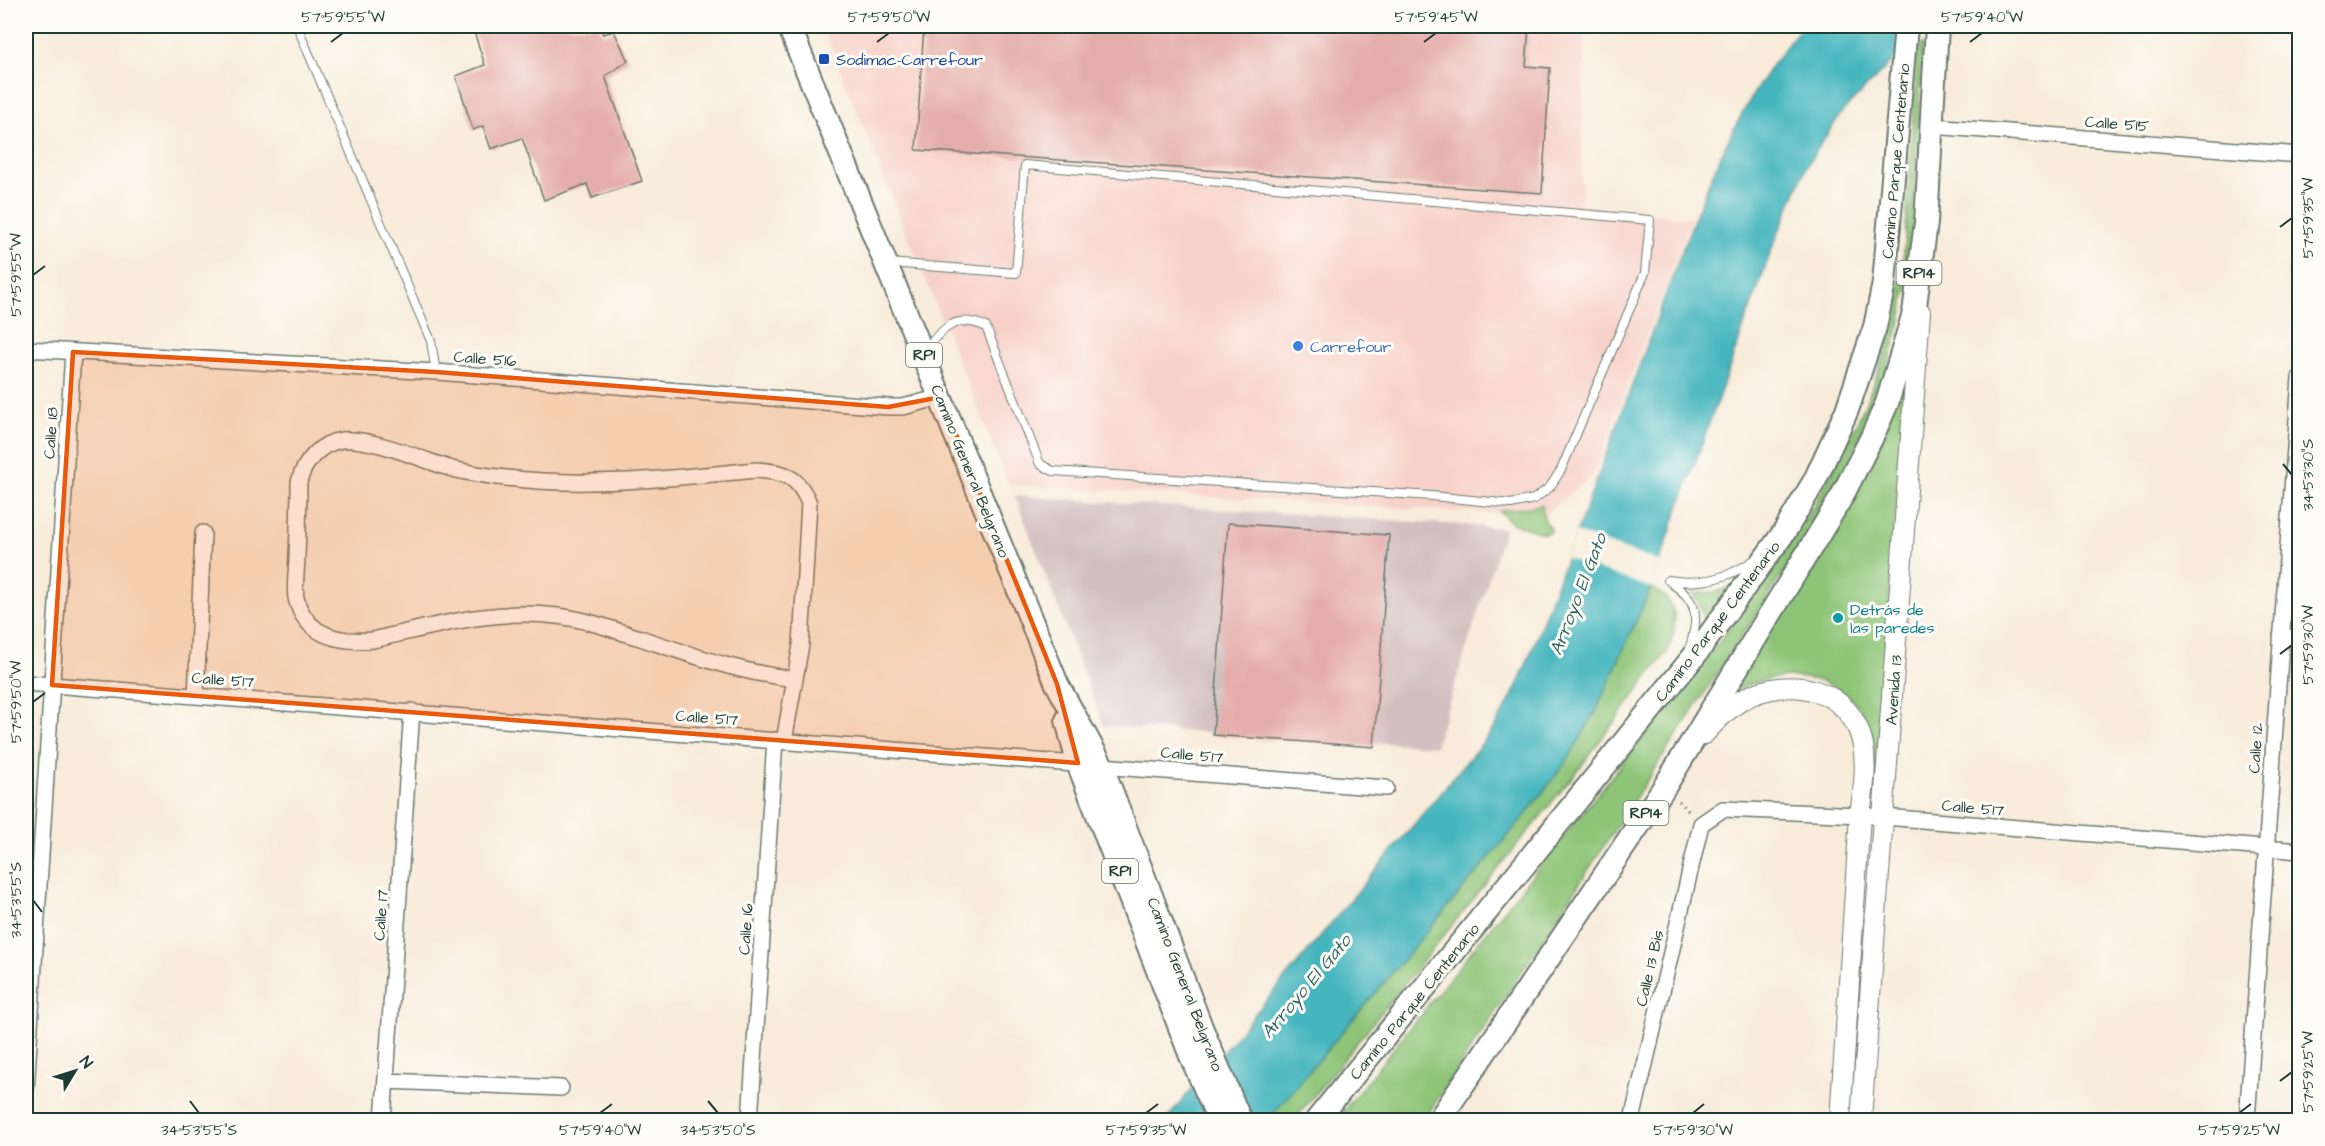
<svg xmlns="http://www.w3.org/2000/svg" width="2325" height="1146" font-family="'Architects Daughter',sans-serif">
  <rect width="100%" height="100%" fill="#fdfcf7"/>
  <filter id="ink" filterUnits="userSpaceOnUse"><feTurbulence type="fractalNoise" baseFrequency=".0167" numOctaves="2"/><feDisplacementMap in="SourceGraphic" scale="12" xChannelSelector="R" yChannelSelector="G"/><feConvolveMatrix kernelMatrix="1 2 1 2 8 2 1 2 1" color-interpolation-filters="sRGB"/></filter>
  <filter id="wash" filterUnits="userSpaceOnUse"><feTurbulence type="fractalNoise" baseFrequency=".008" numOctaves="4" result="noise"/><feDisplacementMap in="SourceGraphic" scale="24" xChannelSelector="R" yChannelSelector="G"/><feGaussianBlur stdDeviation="1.35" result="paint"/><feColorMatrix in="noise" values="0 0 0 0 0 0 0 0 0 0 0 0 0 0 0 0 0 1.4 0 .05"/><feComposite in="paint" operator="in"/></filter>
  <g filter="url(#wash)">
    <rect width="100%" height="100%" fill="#f8ebd9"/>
    <!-- built -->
    <path fill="#f7d1c8" d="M822,26H1584L1581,205L1691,218L1594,475L1542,516L1009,485Z"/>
    <!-- industrial -->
    <path fill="#d2bfc0" d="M1015,496L1505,528L1435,746L1104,726Z"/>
    <!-- green -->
    <path fill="#8ec477" stroke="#568056" stroke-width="1.5" d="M1923,44L1910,272L1900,324L1885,376L1845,470L1780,578L1424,1120H1336C1429,1004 1523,887 1616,771C1720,641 1835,510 1886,348C1902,297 1905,246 1908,193C1911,145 1914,96 1917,48Z
      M1903,385H1905L1875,787L1873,786C1873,770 1876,752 1872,736C1857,672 1780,664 1732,693Z
      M1542,505L1544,519L1551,530L1545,534L1514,524L1499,511Z
      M1738,584L1704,631L1702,610L1692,593L1716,592Z
      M1651,588C1679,600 1678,624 1669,649L1578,770L1295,1119L1296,1120H1268L1527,813L1568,759L1596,711Z"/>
    <!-- water -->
    <path fill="#45b5be" stroke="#327979" stroke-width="1.5" d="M1803,26H1927L1842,112L1807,165L1771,251L1648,594L1596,711L1568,759L1527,813L1268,1120H1166L1489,735C1521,690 1537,634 1557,583C1594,489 1629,393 1664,299C1700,203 1734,103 1803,26Z"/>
    <!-- pier -->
    <path fill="#f8ebd9" d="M1576,532L1660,562L1651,588L1566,558Z"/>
    <g id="blocks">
      <!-- building -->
      <path fill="#e5ada9" d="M472,26H599L603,34L614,31L628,61L605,76L642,181L592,198L587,184L544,200L522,138L491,149L483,126L473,130L456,76L485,65Z
        M924,26H1529L1526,66L1550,68L1542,193L916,150Z
        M1228,523L1389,535L1374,747L1213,735Z"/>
    </g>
  </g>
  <g filter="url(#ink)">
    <use href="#blocks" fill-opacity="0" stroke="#6b7a6e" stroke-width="1.5"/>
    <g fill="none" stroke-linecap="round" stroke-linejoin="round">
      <defs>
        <path id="lane" d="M297,26L431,341L436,372
          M889,263L1016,273L1025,165L1650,220L1645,273L1561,470L1550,487L1534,499L1511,504L1432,496L1053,471L1040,464L986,327C958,313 942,327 926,350
          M1668,580C1699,585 1728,579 1754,560
          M1671,583C1699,601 1699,617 1690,647"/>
        <path id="street" d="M1932,126L2300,155
          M26,349L436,372L888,407H903L941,397
          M2281,636L2300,638
          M26,683L1386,788
          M196,696L203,533
          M784,741L801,645L809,503C797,475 785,472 756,470C672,478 590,488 506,478C488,476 469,473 452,469C423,460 371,437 342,440C320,443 304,462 299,482C299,507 298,532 297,556C297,569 294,585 296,598C305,636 339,643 373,640C434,626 494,608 557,616C585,619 611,629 637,637C689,654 740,673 795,679
          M386,1081L561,1088
          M26,1090L73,352
          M383,1120L412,711
          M750,1120L775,740
          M1632,1120L1701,824L1723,809L1860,815L2300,851
          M2247,1120L2300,378"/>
        <path id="secondary" d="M1704,734C1715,722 1727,709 1742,700C1788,674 1853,687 1863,746C1867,769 1863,793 1860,815L1840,1120
          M1861,1120L1920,312"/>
        <path id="primary" d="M789,26L1057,684L1101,764L1201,1027L1240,1120
          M1067,720L1078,763L1191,1056L1219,1120
          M1317,1120L1695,655L1785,531L1815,480L1847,410L1875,327L1884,283L1906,26
          M1439,1120L1665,786L1841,498L1872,437L1887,403L1914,313L1926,223L1937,26"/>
      </defs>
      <!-- lane casing -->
      <use href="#lane" stroke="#6b7a6e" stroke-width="10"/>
      <!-- street casing -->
      <use href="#street" stroke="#6b7a6e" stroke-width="18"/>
      <!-- secondary casing -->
      <use href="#secondary" stroke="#6b7a6e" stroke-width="22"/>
      <!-- primary casing -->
      <use href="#primary" stroke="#6b7a6e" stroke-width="26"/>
      <!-- path -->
      <path stroke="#6b7a6e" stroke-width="3" stroke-dasharray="1.5 4.5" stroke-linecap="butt" d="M1679,801L1691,814"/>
      <!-- lane -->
      <use href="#lane" stroke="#fff" stroke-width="8"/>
      <!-- street -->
      <use href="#street" stroke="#fff" stroke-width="15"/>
      <!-- secondary -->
      <use href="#secondary" stroke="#fff" stroke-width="20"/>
      <!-- primary -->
      <use href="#primary" stroke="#fff" stroke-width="22"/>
    </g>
  </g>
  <!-- marked area -->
  <path fill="#e8590c" fill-opacity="0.2" stroke="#e8590c" stroke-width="4.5" stroke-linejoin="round" d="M73,352L436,372L888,407L941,397L1057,684L1078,763L52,685Z"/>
  <!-- ticks -->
  <path fill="none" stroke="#1f3d34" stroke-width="2" d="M331,42L343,33M877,42L889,33M1424,42L1436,33M1970,42L1982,33M2280,227L2292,218M33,275L45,266M2283,464L2292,475M2280,654L2292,645M33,702L45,693M33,900L42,912M2280,1081L2292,1072M190,1101L199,1113M708,1101L718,1113M600,1113L612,1104M1146,1113L1158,1104M1693,1113L1704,1104M2239,1113L2251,1104"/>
  <!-- markers -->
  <rect fill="#1a4fb4" stroke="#fdfcf7" stroke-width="2" x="818" y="53" width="12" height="12" rx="3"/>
  <circle fill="#3f7fe0" stroke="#fdfcf7" stroke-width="2" cx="1298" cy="346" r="6"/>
  <circle fill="#0f9aa8" stroke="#fdfcf7" stroke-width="2" cx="1838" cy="618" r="6"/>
  <g text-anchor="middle" stroke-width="6" stroke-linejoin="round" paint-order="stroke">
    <!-- shield labels -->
    <g fill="#fdfcf7" stroke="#62766e" stroke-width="1.5">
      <rect x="1896.5" y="261" width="45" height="24" rx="4.5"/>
      <rect x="906" y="343" width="36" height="24" rx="4.5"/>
      <rect x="1623.5" y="801" width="45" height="24" rx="4.5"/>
      <rect x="1102" y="859" width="36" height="24" rx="4.5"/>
    </g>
    <g font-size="15" font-weight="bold" fill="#1f3d34">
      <text x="1919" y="278">RP14</text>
      <text x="924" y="360">RP1</text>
      <text x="1646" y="818">RP14</text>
      <text x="1120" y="876">RP1</text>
    </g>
    <!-- transit labels -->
    <g font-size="16" fill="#164399" stroke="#fdfcf7" text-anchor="start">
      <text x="836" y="65">Sodimac-Carrefour</text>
    </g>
    <!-- street labels -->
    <g font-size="16" fill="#1f3d34" stroke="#fdfcf7">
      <text transform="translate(2117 123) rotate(4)" y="6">Calle 515</text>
      <text transform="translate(1895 161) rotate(-85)" y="6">Camino Parque Centenario</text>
      <text transform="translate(485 358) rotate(4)" y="6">Calle 516</text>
      <text transform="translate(50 433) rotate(-86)" y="6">Calle 18</text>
      <text transform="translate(971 471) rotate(68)" y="6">Camino General Belgrano</text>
      <text transform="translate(1717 621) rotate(-53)" y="6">Camino Parque Centenario</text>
      <text transform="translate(223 679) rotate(4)" y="6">Calle 517</text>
      <text transform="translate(1893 690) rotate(-86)" y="6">Avenida 13</text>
      <text transform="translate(707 717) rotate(4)" y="6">Calle 517</text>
      <text transform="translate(2255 748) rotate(-86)" y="6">Calle 12</text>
      <text transform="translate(1192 754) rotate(5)" y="6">Calle 517</text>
      <text transform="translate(1973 807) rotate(5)" y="6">Calle 517</text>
      <text transform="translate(380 915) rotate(-86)" y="6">Calle 17</text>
      <text transform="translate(745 929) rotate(-86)" y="6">Calle 16</text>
      <text transform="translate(1649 968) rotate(-77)" y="6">Calle 13 Bis</text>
      <text transform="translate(1186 984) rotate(69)" y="6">Camino General Belgrano</text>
      <text transform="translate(1414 1001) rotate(-51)" y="6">Camino Parque Centenario</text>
    </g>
    <!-- shop labels -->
    <g font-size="16" fill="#366cbe" stroke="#fdfcf7" text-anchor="start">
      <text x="1310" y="352">Carrefour</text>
    </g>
    <!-- culture labels -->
    <g font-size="16" fill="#0d838f" stroke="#fdfcf7" text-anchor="start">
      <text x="1850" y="615">Detrás de<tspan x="1850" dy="18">las paredes</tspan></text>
    </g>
    <!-- water labels -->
    <g font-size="18" font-style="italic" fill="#2a615d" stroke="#fdfcf7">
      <text transform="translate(1578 594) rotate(-69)" y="6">Arroyo El Gato</text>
      <text transform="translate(1306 986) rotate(-50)" y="6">Arroyo El Gato</text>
    </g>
  </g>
  <!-- margin -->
  <rect width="2325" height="1146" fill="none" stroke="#fdfcf7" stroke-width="66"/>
  <!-- north arrow -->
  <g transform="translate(75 1071) rotate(52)" stroke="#fdfcf7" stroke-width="4.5" paint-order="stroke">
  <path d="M0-4.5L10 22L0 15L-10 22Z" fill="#1f3d34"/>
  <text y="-9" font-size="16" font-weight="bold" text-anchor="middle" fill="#1f3d34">N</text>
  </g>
  <rect x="33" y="33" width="2259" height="1080" fill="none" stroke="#1f3d34" stroke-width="2"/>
  <g font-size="15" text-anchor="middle" fill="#1f3d34">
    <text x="343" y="22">57°59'55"W</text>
    <text x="889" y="22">57°59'50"W</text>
    <text x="1436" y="22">57°59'45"W</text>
    <text x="1982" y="22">57°59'40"W</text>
    <text transform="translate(2308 218) rotate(-90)" y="5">57°59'35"W</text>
    <text transform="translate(16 275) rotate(-90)" y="5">57°59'55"W</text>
    <text transform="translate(2308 475) rotate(-90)" y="5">34°53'30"S</text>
    <text transform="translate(2308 645) rotate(-90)" y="5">57°59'30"W</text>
    <text transform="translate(16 702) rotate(-90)" y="5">57°59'50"W</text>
    <text transform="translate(16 900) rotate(-90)" y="5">34°53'55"S</text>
    <text transform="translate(2308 1072) rotate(-90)" y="5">57°59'25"W</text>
    <text x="199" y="1135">34°53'55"S</text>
    <text x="600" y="1135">57°59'40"W</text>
    <text x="718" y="1135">34°53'50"S</text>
    <text x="1146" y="1135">57°59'35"W</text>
    <text x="1693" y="1135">57°59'30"W</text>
    <text x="2239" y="1135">57°59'25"W</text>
  </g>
</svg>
